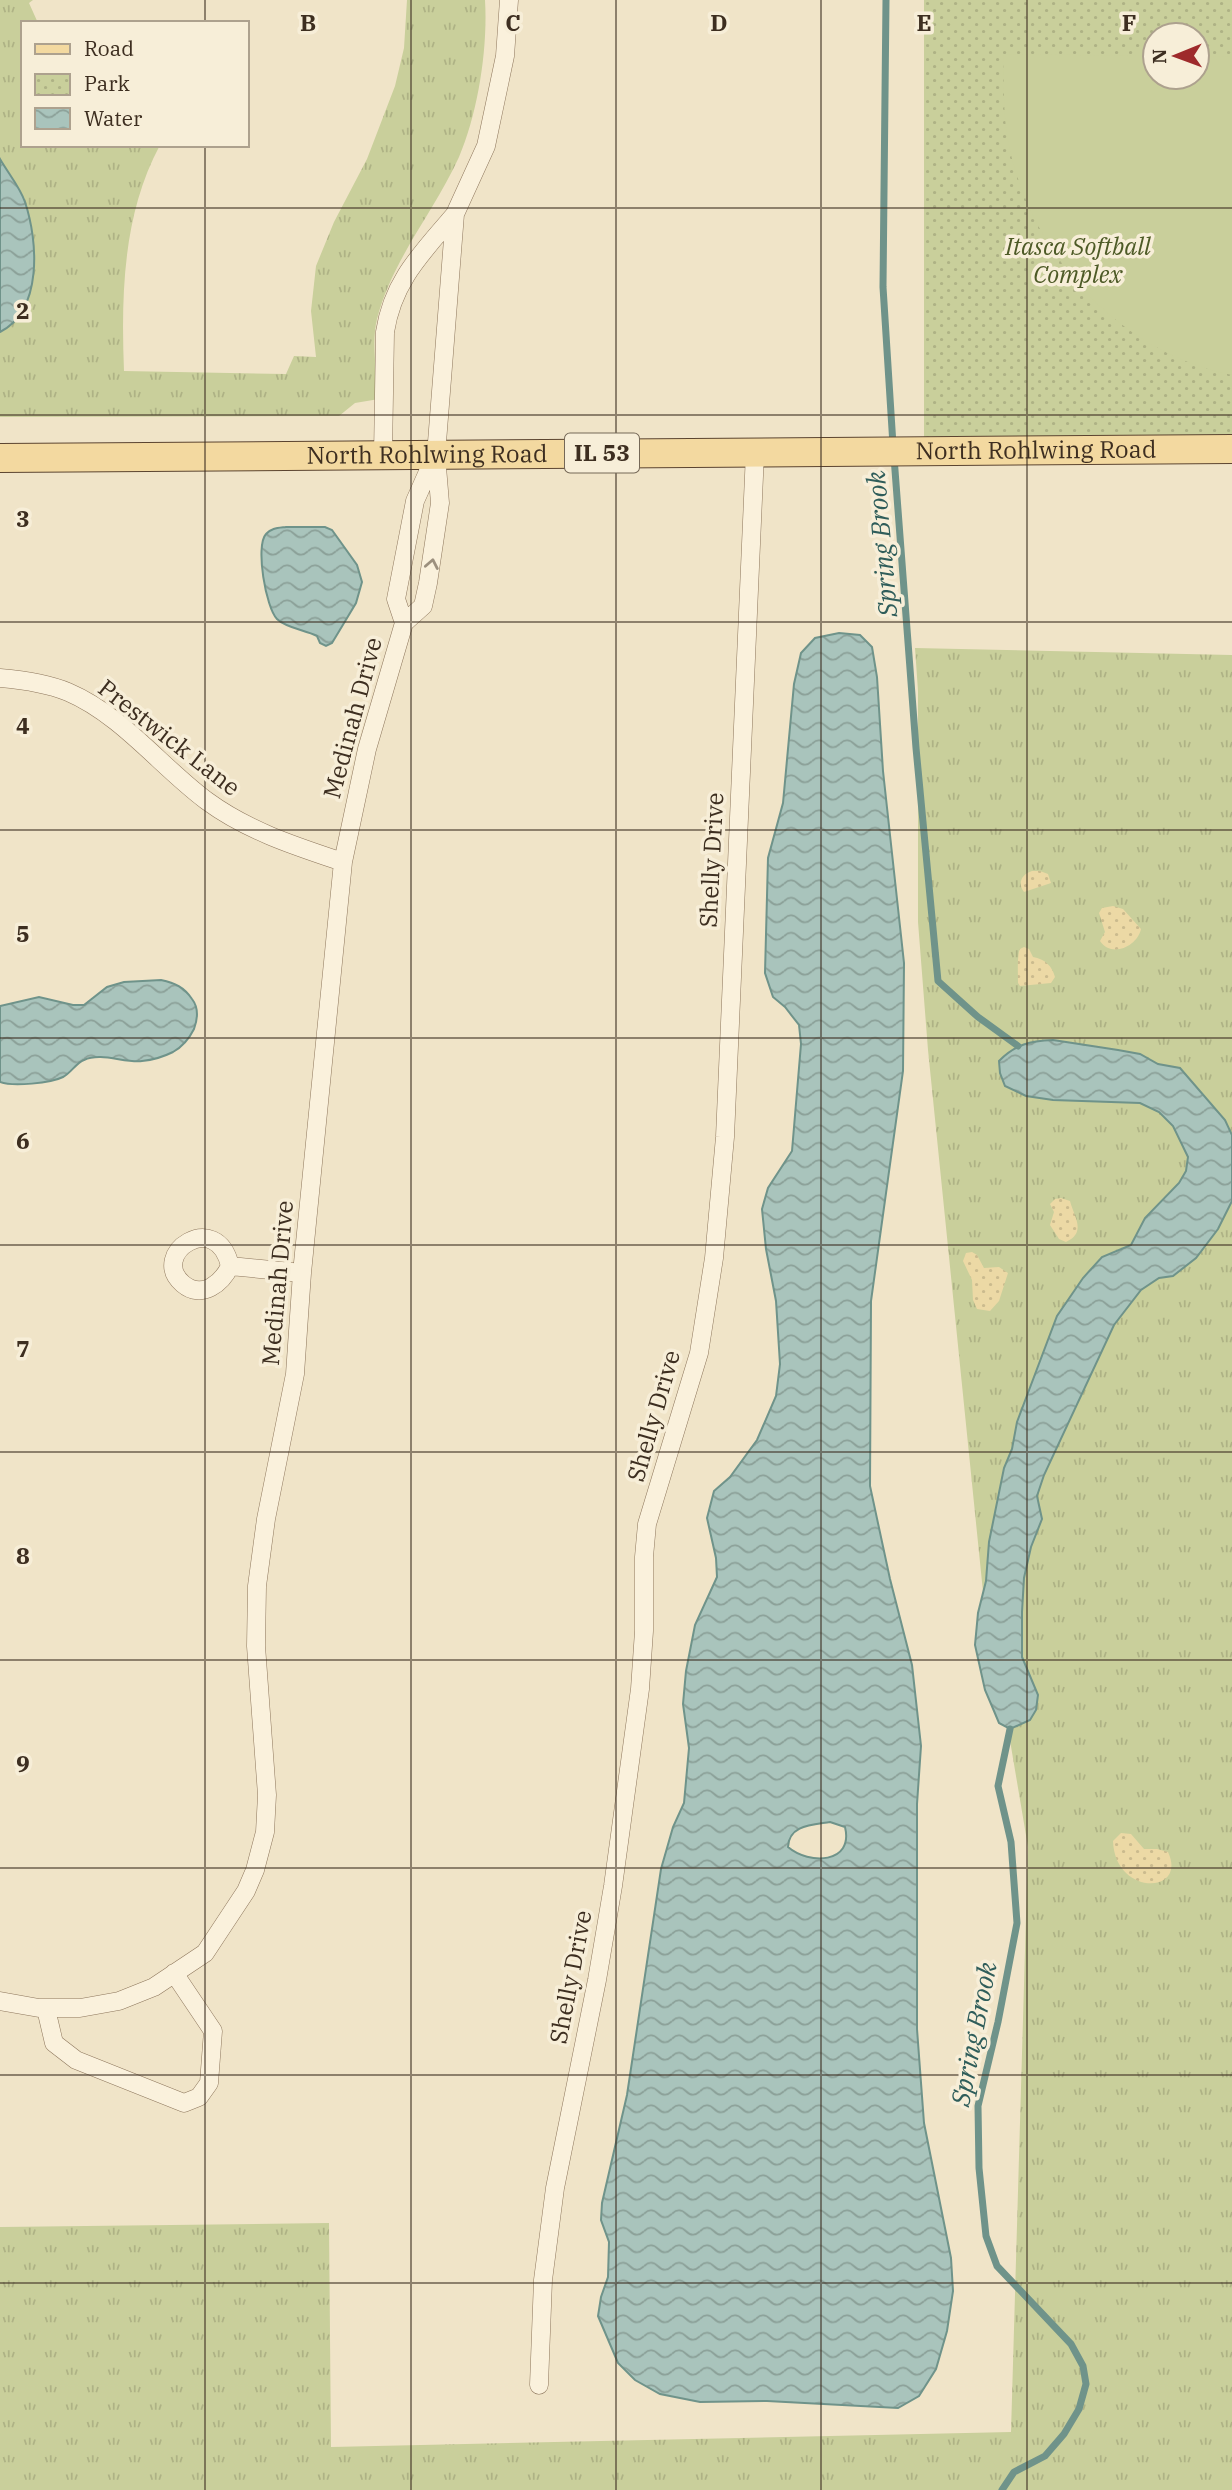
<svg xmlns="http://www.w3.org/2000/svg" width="1232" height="2490" font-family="'IBM Plex Serif',serif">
  <defs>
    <pattern id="grass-tufts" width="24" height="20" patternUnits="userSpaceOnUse" patternTransform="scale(1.75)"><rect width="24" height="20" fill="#c9cf9b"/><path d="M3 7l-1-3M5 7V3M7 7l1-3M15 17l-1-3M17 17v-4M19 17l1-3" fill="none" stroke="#aeb285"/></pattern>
    <pattern id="sand-dots" width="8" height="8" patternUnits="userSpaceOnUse" patternTransform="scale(1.75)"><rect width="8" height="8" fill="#ecd9a5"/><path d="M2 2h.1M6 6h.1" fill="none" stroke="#cbbb8e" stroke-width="1.8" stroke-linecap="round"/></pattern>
    <pattern id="park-dots" width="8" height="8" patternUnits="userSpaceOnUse" patternTransform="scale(1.75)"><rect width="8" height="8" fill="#c9cf9b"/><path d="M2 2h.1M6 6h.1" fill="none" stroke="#aeb285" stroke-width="1.8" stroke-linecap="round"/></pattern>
    <pattern id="water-waves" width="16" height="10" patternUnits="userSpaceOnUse" patternTransform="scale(1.75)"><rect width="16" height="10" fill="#a9c4bc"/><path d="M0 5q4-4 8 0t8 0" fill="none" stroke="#8ba098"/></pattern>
  </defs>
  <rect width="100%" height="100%" fill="#f0e4c8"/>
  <!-- grass -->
  <path fill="url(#grass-tufts)" d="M0,0H33L29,3L38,23H23V145H160C123,214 121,294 124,371L286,374L294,356L316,357L311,311L316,266L334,222L367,159L395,86L404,48L407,0H485C488,48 478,113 459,157C434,212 392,260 377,319C371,344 377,374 379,399L355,403L339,416L0,417Z
    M915,648L1232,655V2490H0V2227L329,2223L331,2447L1011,2432L1028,1847L1004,1705L989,1651L928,1050L918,922V691Z"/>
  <!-- sand -->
  <path fill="url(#sand-dots)" d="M1032,871H1040L1048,874L1051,883L1024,892C1017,883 1022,874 1032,871Z
    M1113,906L1123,909L1141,929C1137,947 1111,958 1100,941L1105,932L1099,913L1102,908Z
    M1024,947L1029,949L1033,957C1045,959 1052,966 1055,977L1051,983L1020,986L1018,983C1018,976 1017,954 1020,949Z
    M1061,1198L1070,1201C1074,1217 1087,1232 1066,1242L1059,1239L1050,1225L1054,1212L1050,1204L1055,1199Z
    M972,1252L977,1255L984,1268L999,1267L1008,1273L999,1301L990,1311L977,1309L973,1300L972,1280L963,1261L966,1253Z
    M1121,1833L1131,1834L1144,1849H1157L1168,1852C1188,1894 1115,1897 1113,1841Z"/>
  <!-- park -->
  <path fill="url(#park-dots)" fill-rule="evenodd" d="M924,0H1232V444H924ZM1155,35H1197V77H1155Z"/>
  <!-- pitch -->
  <path fill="#c9cf9b" d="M1003,54L1155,56V77H1197V56L1232,57V375C1116,352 1026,249 1007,135C1003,108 1004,81 1003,54Z"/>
  <!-- water -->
  <path fill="url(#water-waves)" stroke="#6f938a" stroke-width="2" fill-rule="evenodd" d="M0,159C8,173 20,187 25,202C38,241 43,310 0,332Z
    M286,527H325L332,530L357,565L362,582L356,603L332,643L326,646L320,643L317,636C305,630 286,628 277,619C266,608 255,546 266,534C271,528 278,528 286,527Z
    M839,633L860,635L872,647L877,677L883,771L904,963L903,1071L871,1301L870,1486L890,1579L912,1665L921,1746L917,1804V2029L924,2123L951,2258L953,2291L947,2331L936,2369L919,2396L898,2408L767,2401L700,2402L660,2394L635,2380L618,2363L598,2316L601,2297L608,2277L609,2242L601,2220L602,2203L627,2095L661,1869L673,1827L684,1803L689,1748L683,1704L686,1671L695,1625L717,1577L716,1558L707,1518L714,1491L730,1477L757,1440L776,1396L780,1364L776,1301L766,1249L762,1209L768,1188L792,1151L801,1044L799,1025L785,1007L773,997L765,973L768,858L783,803L794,684L801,653L815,638ZM830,1822L845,1827C854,1864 809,1865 788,1847C789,1825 812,1825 830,1822Z
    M161,980C175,983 184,987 192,999C199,1008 198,1018 194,1029C189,1039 182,1047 173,1052C163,1057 153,1060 142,1061C124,1063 101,1052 84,1060C76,1063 71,1073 63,1077C51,1083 13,1087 0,1082V1006L39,997L73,1005H84L107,987L124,982Z
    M1053,1040L1118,1050L1140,1054L1158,1064L1180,1068L1225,1120L1232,1135V1201L1218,1229L1196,1258L1173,1276L1159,1278L1141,1290L1114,1325L1044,1475L1037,1496L1042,1519L1031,1547L1024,1578L1022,1612V1657L1038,1695L1036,1710L1030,1720L1010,1729L999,1723L994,1711L985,1690L975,1645L978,1613L986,1581L989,1542L1004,1468L1012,1449L1017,1422L1057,1316L1083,1278L1102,1257L1131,1245L1145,1218L1179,1183L1186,1171L1188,1157L1173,1126L1159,1112L1140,1103L1053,1100L1026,1096L1005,1086L1000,1073L999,1061C1016,1044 1030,1041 1053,1040Z"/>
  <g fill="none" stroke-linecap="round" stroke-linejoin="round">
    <!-- stream -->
    <path stroke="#6f938a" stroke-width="7" d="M886,0L883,287L893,445
      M894,457L916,748L938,981L978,1017L1018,1046
      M1002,2490L1014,2472L1045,2456L1064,2434L1079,2409L1086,2384L1083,2366L1071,2344L997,2266L986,2236L979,2168L978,2106L998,2022L1017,1923L1011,1842L998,1786L1010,1729"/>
    <defs>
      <path id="minor" d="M383,455L385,332C393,280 423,252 455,214
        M404,623L396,599L415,501L435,456
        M0,678C23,680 46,683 68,692C122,715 161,767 207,801C248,831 295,846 343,862
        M230,1266C222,1283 202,1300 183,1284C148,1254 217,1208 230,1266L302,1273
        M0,2001L39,2008H80L119,2001L154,1987L205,1953L246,1891L255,1870L265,1832L267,1795L256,1646L257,1586L266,1519L295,1374L302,1273L343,862L367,749L404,623L423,606L428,583L440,503L436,455L455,214L486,146L505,56L509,0
        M46,2009L54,2043L76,2060L184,2103L199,2097L209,2083L213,2031L174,1973
        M539,2385L543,2280L555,2188L597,1980L613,1886L640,1689L644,1631V1557L647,1524L699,1353L714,1258L725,1137L755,453"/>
      <g id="primary">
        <path id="s1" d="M0,458L1232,449"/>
      </g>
    </defs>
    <!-- minor casing -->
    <use href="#minor" stroke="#8d765c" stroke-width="19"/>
    <!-- primary casing -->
    <use href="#primary" stroke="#5b4430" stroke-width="30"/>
    <!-- minor -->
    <use href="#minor" stroke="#faf1dc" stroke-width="18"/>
    <!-- primary -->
    <use href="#primary" stroke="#f3d9a0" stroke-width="28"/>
  </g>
  <!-- one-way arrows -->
  <defs><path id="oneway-chevron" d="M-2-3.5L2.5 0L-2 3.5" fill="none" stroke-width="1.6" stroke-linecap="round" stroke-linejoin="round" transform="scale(1.75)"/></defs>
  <use stroke="#9c907e" href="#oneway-chevron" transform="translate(432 564) rotate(-79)"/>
  <!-- grid -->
  <path fill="none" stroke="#3d2e20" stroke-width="2" stroke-opacity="0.55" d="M205,0V23M411,0V2490M616,0V2490M821,0V2490M1027,0V2490M205,145V2490M0,208H1232M0,415H1232M0,622H1232M0,830H1232M0,1038H1232M0,1245H1232M0,1452H1232M0,1660H1232M0,1868H1232M0,2075H1232M0,2283H1232"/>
  <g text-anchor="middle" stroke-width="7" stroke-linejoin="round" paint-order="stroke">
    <!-- shield labels -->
    <rect fill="#f7eed8" stroke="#756857" stroke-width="2" x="565" y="433.5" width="74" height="39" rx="5"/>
    <g font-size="23" font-weight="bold" fill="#3d2e20">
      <text x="602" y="461">IL 53</text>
    </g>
    <!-- park labels -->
    <g font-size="24" font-style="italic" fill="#4d5a26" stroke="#f7eed8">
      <text x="1078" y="255">Itasca Softball<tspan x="1078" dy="28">Complex</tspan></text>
    </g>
    <!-- street labels -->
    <g font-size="24" fill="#3d2e20" stroke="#f7eed8">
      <text dy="8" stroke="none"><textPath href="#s1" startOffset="1036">North Rohlwing Road</textPath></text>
      <text dy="8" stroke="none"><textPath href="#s1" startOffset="427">North Rohlwing Road</textPath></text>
      <text transform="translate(353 718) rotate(-75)" y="8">Medinah Drive</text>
      <text transform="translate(169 738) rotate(38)" y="8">Prestwick Lane</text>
      <text transform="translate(712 860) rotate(-87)" y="8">Shelly Drive</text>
      <text transform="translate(278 1283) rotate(-85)" y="8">Medinah Drive</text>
      <text transform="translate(654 1416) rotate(-74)" y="8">Shelly Drive</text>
      <text transform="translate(571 1977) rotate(-79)" y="8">Shelly Drive</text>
    </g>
    <!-- water labels -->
    <g font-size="26" font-style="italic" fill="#2f5d5a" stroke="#f7eed8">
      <text transform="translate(882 544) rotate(-95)" y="9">Spring Brook</text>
      <text transform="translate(974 2034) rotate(-79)" y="9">Spring Brook</text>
    </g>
  </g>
  <g font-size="23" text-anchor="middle" font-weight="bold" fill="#3d2e20" stroke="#f7eed8" stroke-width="7" stroke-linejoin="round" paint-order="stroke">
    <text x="308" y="31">B</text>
    <text x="513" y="31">C</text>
    <text x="719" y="31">D</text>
    <text x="924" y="31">E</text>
    <text x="1129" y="31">F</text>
    <text x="23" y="319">2</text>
    <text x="23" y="527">3</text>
    <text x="23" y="734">4</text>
    <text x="23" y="942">5</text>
    <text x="23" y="1149">6</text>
    <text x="23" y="1357">7</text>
    <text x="23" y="1564">8</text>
    <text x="23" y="1772">9</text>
  </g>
  <!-- legend -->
  <rect x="21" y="21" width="228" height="126" fill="#f7eed8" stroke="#ada18e" stroke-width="2"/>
  <rect x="35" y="44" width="35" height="10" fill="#f3d9a0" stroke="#ada18e" stroke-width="2"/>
  <text x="84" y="56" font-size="21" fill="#3d2e20">Road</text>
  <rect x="35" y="74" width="35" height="21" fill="url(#park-dots)" stroke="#ada18e" stroke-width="2"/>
  <text x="84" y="91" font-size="21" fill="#3d2e20">Park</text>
  <rect x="35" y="108" width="35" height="21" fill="url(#water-waves)" stroke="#ada18e" stroke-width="2"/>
  <text x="84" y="126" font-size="21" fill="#3d2e20">Water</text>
  <!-- north arrow -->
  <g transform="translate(1176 56) rotate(269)"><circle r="33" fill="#f7eed8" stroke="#ada18e" stroke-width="2"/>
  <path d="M0-5L12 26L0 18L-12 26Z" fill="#9e2a2b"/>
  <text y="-10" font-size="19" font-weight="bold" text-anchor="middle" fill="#3d2e20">N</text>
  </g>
</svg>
